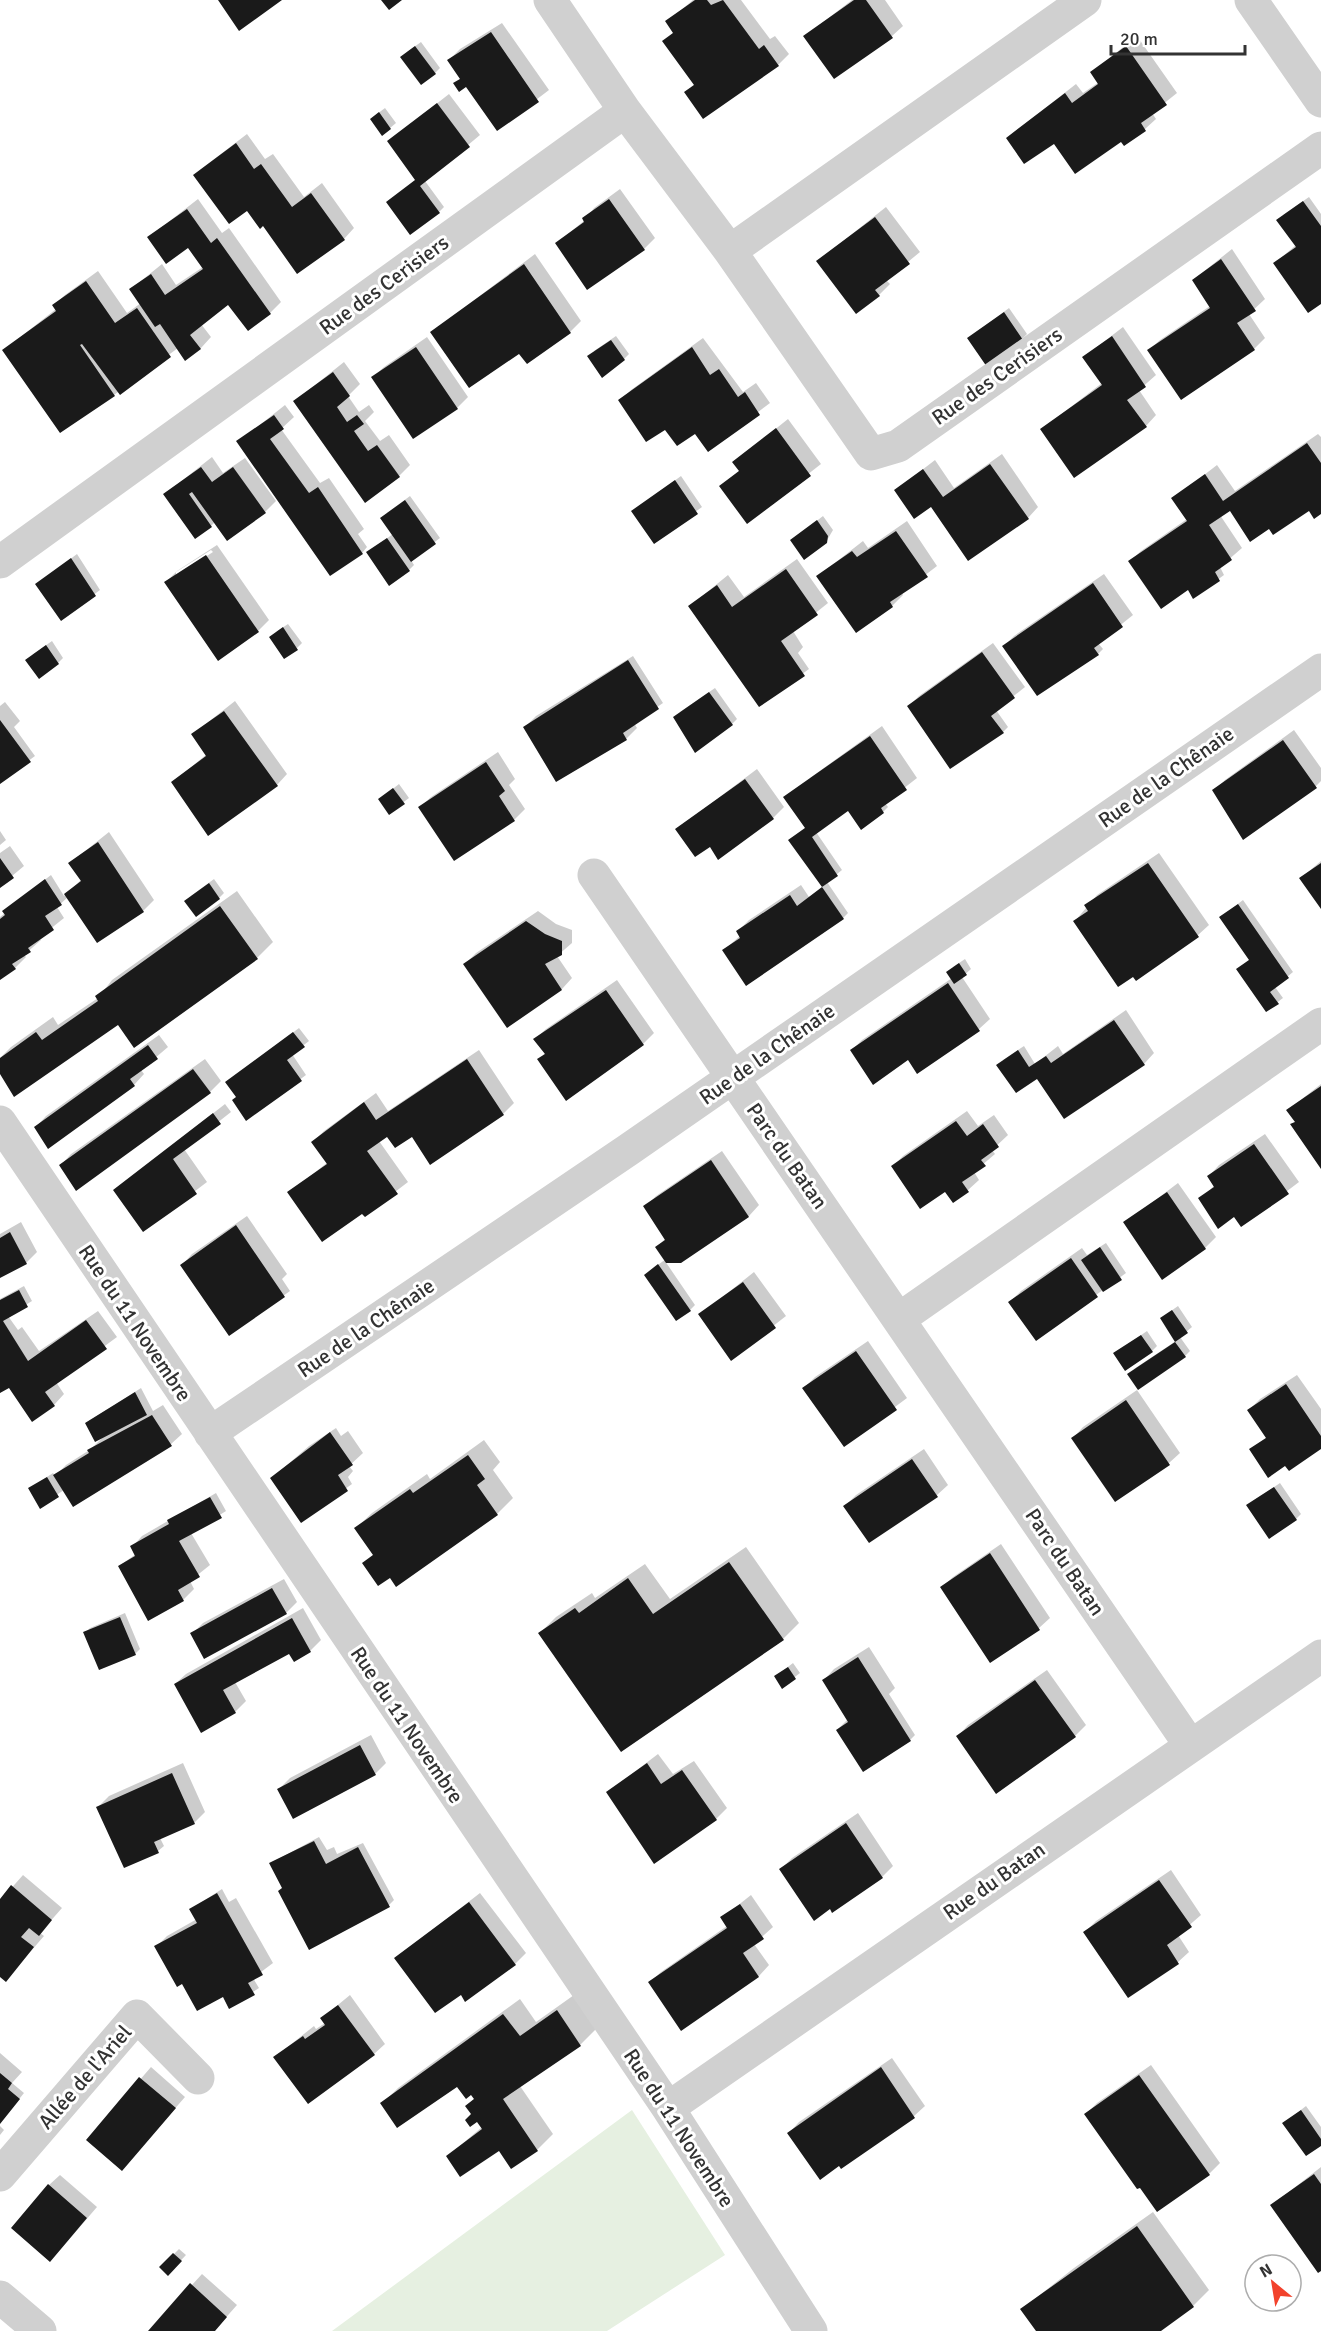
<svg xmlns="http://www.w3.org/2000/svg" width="1321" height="2331" font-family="Signika,sans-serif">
  <rect width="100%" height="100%" fill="#fff"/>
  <!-- green -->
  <path fill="#e6f0e1" d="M632,2110L725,2255L607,2331H332Z"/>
  <!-- shadow -->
  <path fill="#0003" fill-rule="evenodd" d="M693,0H741L770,39L775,36L789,54L778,65L691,87L695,84L664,41L674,32L667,22Z
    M852,0H885L903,26L892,36L834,77L805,36Z
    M502,23L549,90L498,129L467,85L455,83L461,78L449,60L460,49Z
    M1137,36L1177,93L1152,113L1156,119L1145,129L1121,139L1054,141L1013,133L1076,84L1083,93L1099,82L1092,72Z
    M421,42L440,68L435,73L407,52Z
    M449,94L480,135L425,181L444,207L439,212L388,202L417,179L389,141Z
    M385,108L396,123L383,134L377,114Z
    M247,134L265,159L273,154L304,197L322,183L354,228L344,239L263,224L200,170Z
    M620,189L655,238L644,249L557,243L585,220L594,208Z
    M1309,197L1321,214V302L1275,263L1296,245L1283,215Z
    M198,199L222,233L229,228L281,302L270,313L248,329L229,302L201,324L211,337L201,348L185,359L178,348L114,395L4,350L56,309L54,305L65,295L98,271L127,313L141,303L131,289L162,264L176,285L203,267L188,246L149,237Z
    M886,207L920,252L886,280L890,284L879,295L818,261Z
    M1232,249L1265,299L1249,314L1265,338L1254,349L1149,350L1160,340L1210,306L1193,280Z
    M535,254L581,321L570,332L527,362L520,351L432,332Z
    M1009,308L1027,334L1022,339L969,338Z
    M1123,327L1156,375L1139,390L1156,415L1146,426L1042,429L1102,383L1084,357Z
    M616,336L629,354L624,359L594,351Z
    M427,337L468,397L457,408L373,377L384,367Z
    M703,338L743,392L756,383L770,403L708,450L695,432L665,427L620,401L631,390Z
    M344,362L360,384L348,396L359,412L369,405L374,412L365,421L380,441L389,435L410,465L399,476L295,401Z
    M285,405L294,417L281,429L320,483L329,478L364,529L358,534L367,547L362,553L247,435Z
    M788,419L821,464L747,522L721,486L740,470L734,462Z
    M1318,434L1321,437V512L1309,509L1270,526L1230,509L1220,515L1242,548L1220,567L1224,575L1194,597L1188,589L1130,561L1141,551L1187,519L1173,499L1217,465L1235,491Z
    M1002,454L1038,507L1028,518L931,505L896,490L935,460L954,488Z
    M212,457L223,473L245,458L276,501L265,512L215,522L211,526L165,494Z
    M681,476L702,507L654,542L633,511Z
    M410,496L440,538L411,560L414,565L409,570L368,552L393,534L387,513Z
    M823,516L833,530L826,542L792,540Z
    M907,521L937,566L902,593L903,595L892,606L818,576L863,541L868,548Z
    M217,545L269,620L258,631L166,582L177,571ZM211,550L213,552L176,576V572Z
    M77,554L100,590L61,619L37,584Z
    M797,559L828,603L793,631L803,647L798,653L809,669L760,705L690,606L728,575L744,597Z
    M1104,574L1133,615L1098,643L1103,649L1098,654L1004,646L1014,636Z
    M288,624L302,643L297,648L276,632Z
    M52,641L63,658L58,663L32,655Z
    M993,643L1025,687L996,710L1008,727L1003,732L909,706L919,696Z
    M633,656L663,703L634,723L637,728L626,739L525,727L536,716Z
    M715,688L737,719L732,724L680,712Z
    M235,701L287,774L277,785L173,782L207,754L193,734Z
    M5,702L20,721L14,727L35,756L0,782V706Z
    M882,726L917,778L885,803L888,807L883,812L848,809L816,832L842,870L827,882L848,913L843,918L724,950L741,935L738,931L749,920L801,885L809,897L823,887L790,840L806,827L810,778Z
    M1294,730L1321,768V781L1316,786L1214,791L1225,780Z
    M498,752L515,779L509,785L525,809L514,820L455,859L420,807L431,797Z
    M757,769L784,807L773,818L718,857L710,845L677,829Z
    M399,784L409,798L389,813L385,795Z
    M0,831L6,840L0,845Z
    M109,832L154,900L143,911L68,897L57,907L64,918L39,938L41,940L24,955L26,957L15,968L0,978V917L5,913L4,911L51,875L64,896L82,879L70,863Z
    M10,846L24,866L0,886V853Z
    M1159,853L1209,925L1198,935L1136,979L1075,921L1097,895Z
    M1321,861V906L1301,878Z
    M214,879L224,893L219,898L191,896Z
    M237,891L273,942L257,958L118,1023L0,1072V1058L11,1047L53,1017L58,1025L98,998L112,980Z
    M1243,900L1293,972L1275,987L1283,998L1267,1010L1238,969L1250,959L1221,917Z
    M538,911L556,924L572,930V943L557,956L572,978L562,989L508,1026L465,964L476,953Z
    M965,959L971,969L962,977L990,1019L979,1029L917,1072L908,1058L851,1051L862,1040L952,978L953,967Z
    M617,980L654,1033L643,1044L539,1060L545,1053L535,1039L546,1029Z
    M1126,1010L1154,1053L1144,1064L1038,1077L1003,1060L1024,1046L1035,1064L1058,1046L1063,1054Z
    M299,1028L309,1041L292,1054L306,1075L247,1119L237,1097L227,1082Z
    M159,1035L168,1047L141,1070L144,1074L134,1085L36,1127L46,1116Z
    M479,1050L514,1103L503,1114L430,1163L412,1135H388L379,1141L408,1182L365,1215L362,1211L289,1193L328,1162L313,1142L324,1131L376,1093L388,1111Z
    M205,1059L221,1081L210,1092L61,1165L71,1154Z
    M1321,1084V1166L1292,1124L1296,1121L1288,1110Z
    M225,1104L231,1112L184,1149L207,1182L144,1230L115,1190Z
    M967,1111L978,1126L994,1115L1008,1135L992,1150L995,1154L974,1172L979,1180L968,1190H946L893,1166L903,1156Z
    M1265,1134L1299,1182L1242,1225L1234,1215L1200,1199L1215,1185L1209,1176L1219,1165Z
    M722,1151L759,1205L749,1216L675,1263L665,1261L695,1305L690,1310L651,1270L666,1259L657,1247L666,1238L645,1207L656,1196Z
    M1178,1183L1216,1237L1205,1248L1125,1223Z
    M247,1216L287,1274L282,1279L290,1291L230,1334L182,1265L192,1254Z
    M21,1222L37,1252L26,1263L0,1276V1234Z
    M1106,1243L1126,1273L1036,1339L1010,1302L1021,1291L1082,1248L1087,1255Z
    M754,1272L786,1316L731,1359L700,1315Z
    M24,1286L32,1301L8,1316L18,1330L22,1327L39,1351L98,1311L117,1337L56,1382L64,1394L54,1405L9,1385L0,1391V1299Z
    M1178,1306L1192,1327L1180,1337L1190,1351L1185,1356L1134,1369L1176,1341L1161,1318Z
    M1147,1331L1157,1346L1152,1351L1115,1353Z
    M868,1341L907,1398L844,1445L804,1388L815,1377Z
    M1297,1375L1321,1409V1448L1285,1464L1250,1450L1267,1437L1249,1410L1260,1399Z
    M141,1388L153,1411L163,1405L182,1434L171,1444L74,1505L64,1490L40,1506L30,1488L53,1473L55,1476L66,1465L91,1449L102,1438L86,1423Z
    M1137,1390L1180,1453L1169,1463L1115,1500L1073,1438L1083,1427Z
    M336,1428L341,1436L348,1431L363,1453L349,1466L353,1471L348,1477L352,1484L301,1521L272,1478L309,1446Z
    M484,1440L500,1462L493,1470L513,1498L497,1514L390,1576L364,1563L374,1554L356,1528L372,1513L427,1474L430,1479Z
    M924,1449L948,1485L937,1495L845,1506L856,1495Z
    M1280,1483L1301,1514L1296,1519L1253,1501Z
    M216,1493L226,1511L191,1533L210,1565L190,1581L194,1589L183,1600L149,1619L119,1566L136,1554L132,1547L142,1536Z
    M1001,1544L1050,1618L1039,1628L991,1661L942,1587L953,1577Z
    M746,1547L799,1623L783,1639L540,1633L556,1617L592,1593L595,1598L645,1564L670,1599Z
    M284,1579L297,1602L286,1613L192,1634L203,1623Z
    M303,1608L321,1640L310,1651L289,1652L235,1682L246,1701L235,1712L175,1684L186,1674Z
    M125,1613L140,1649L135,1654L85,1633L90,1628Z
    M869,1647L895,1688L889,1694L915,1735L910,1740L837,1730L848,1719L824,1680L834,1669Z
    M793,1663L800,1673L783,1686L776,1676Z
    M1047,1670L1086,1725L1075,1736H958L968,1725Z
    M371,1735L386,1763L375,1774L279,1789L290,1778Z
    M658,1754L673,1774L694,1761L727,1808L716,1819L654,1862L608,1792Z
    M183,1763L205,1812L194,1823L160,1838L164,1846L158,1851L125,1866L98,1807L109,1796Z
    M858,1813L893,1866L882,1877L781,1869L792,1858Z
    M319,1837L327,1850L334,1847L337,1854L363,1843L394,1900L389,1905L284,1887L271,1863Z
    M1171,1870L1201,1915L1178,1935L1189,1952L1178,1962L1129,1996L1085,1932L1096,1921Z
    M23,1875L62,1908L40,1933L44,1936L6,1980L0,1975V1901Z
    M222,1889L229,1902L236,1898L273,1963L253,1978L259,1988L230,2007L224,1997L156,1947L167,1936L197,1919L191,1909Z
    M480,1893L526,1953L515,1964L492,1981L396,1958Z
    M751,1895L773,1927L754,1944L769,1965L759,1976L681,2029L650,1982L661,1972L727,1926L722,1918Z
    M350,1995L385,2044L374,2054L275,2057L314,2026L316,2029L325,2023L322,2018Z
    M574,1995L596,2029L580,2045L520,2086L553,2134L537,2150L499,2149L448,2156L482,2127L467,2106L475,2098L464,2082L382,2104L398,2088L520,1999L536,2022Z
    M0,2053L22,2072L12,2083L24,2093L0,2123Z
    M892,2058L925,2106L914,2116L841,2167L789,2133L799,2122Z
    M1151,2065L1220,2163L1209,2174L1086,2114L1097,2103Z
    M151,2067L185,2097L132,2158L88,2140Z
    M1306,2106L1321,2127V2144L1284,2123Z
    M0,2126L4,2130L0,2135Z
    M1321,2167V2269L1272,2205Z
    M60,2175L97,2207L60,2250L49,2185Z
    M1153,2212L1209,2290L1193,2306L1158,2331H1037L1022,2309L1074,2268Z
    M179,2249L186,2255L168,2274L161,2267Z
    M202,2274L237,2305L214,2331H150Z"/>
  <!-- building -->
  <path fill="#1a1a1a" d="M218,0H282L239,31Z
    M381,0H402L389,10Z
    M695,0H707L711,5L723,0L759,49L764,45L779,66L703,119L684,92L694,85L662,41L673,33L665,21Z
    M854,0H866L893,38L834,79L803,36Z
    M491,32L539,102L497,131L466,87L459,92L453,83L460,79L447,60Z
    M415,46L436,74L421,85L400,57Z
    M1126,46L1167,105L1141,123L1146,131L1124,146L1121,142L1075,174L1054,144L1024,164L1006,138L1065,93L1072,103L1098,84L1090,72Z
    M437,103L470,147L420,186L440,213L410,235L386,202L415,180L387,141Z
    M379,112L391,129L382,136L370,119Z
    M236,143L254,169L261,164L292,207L311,193L345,240L297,274L263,226L260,229L247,211L229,224L193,175Z
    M609,199L645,250L587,290L555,243L584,222L582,218Z
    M1303,201L1321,226V304L1308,313L1273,263L1296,247L1276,220Z
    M187,209L211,243L217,238L271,314L248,331L228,305L190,335L201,349L185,361L160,324L155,327L129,289L151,274L165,295L203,269L188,248L166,264L147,237Z
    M875,217L910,264L875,290L880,296L856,314L816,261Z
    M1221,259L1256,311L1237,323L1255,350L1181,400L1147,350L1210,308L1192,280Z
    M524,264L571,333L527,364L519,354L469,388L430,332Z
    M86,281L115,323L137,308L171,357L120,395L82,344L80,345L115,396L60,433L2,350L56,311L52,305Z
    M1004,312L1023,340L987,367L967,338Z
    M1112,336L1146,387L1127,400L1147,427L1074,478L1040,429L1102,385L1082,357Z
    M611,340L625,360L602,378L587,356Z
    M416,347L458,409L413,439L371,377Z
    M692,347L710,375L719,369L738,397L745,392L760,415L708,452L695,434L677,446L665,430L646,442L618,400Z
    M333,372L350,396L337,407L347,422L357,415L364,424L354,431L368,451L377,445L400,477L365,503L293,401Z
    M274,415L284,429L270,439L309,493L318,487L363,554L330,576L236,441Z
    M776,428L811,476L747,524L719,486L739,471L732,462Z
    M1307,443L1321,463V514L1314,519L1309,511L1273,535L1269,529L1250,542L1230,511L1209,525L1232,560L1215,572L1220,581L1193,599L1188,590L1161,609L1128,561L1187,521L1171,498L1205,474L1223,501Z
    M990,464L1029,519L968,561L931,507L914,519L894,490L923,469L943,497Z
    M201,467L212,482L233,467L266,513L227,541L192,492L189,494L212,527L195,539L163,494Z
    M675,480L698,514L654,544L631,511Z
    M405,500L436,544L411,562L380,518Z
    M817,520L828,536L827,543L804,560L790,540Z
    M896,531L928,577L890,602L893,607L856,633L816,576L852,551L857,557Z
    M387,538L410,571L389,586L366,552Z
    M206,555L259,632L218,661L164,582Z
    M71,558L96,596L61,621L35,584Z
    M786,569L818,615L781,641L805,676L759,707L688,606L717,585L732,607Z
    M1093,583L1123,627L1094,648L1099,655L1037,696L1002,646Z
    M283,627L298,650L284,659L269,637Z
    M46,645L59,664L39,679L25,660Z
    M982,652L1015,698L991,716L1004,733L950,769L907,706Z
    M628,660L659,709L623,733L627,740L556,782L523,727Z
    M709,692L733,725L695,753L673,717Z
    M224,711L278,786L208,836L171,782L206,756L191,734Z
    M0,720L31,762L0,784Z
    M870,736L907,790L881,808L884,813L861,830L848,811L812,837L838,876L822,887L788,840L805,828L783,797Z
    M1283,740L1317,788L1243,840L1212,790Z
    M486,762L505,791L499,796L515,821L454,861L418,807Z
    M745,779L774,819L718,860L710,847L695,857L675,829Z
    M393,788L405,804L389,815L378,799Z
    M98,842L144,912L97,943L64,894L81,881L68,863Z
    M0,858L14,878L0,888Z
    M1148,863L1199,937L1136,981L1133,977L1118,987L1073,921L1088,911L1084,905Z
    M1321,863V909L1299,878Z
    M45,879L62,905L45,916L54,930L28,948L31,952L12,964L16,969L0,980V919L5,915L2,911Z
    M209,883L220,899L196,917L184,901Z
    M822,887L844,919L746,986L722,950L740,938L736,931L790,895L797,906Z
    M1238,904L1289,978L1270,992L1279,1004L1266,1012L1236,969L1249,960L1219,917Z
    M220,906L258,959L134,1048L118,1025L14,1097L0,1074V1058L36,1032L42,1040L98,1001L95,996Z
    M526,921L545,934L562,941V955L545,964L562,990L507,1028L463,964Z
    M959,963L967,975L954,984L946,972Z
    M948,983L980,1031L917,1074L908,1060L873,1085L850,1050Z
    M606,990L644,1045L566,1101L537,1059L545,1054L533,1039Z
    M1114,1020L1145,1065L1064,1119L1037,1079L1016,1093L996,1065L1018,1050L1029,1067L1046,1056L1051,1063Z
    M293,1032L305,1047L287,1060L302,1081L246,1121L232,1100L236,1097L225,1082Z
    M148,1045L158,1059L130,1079L135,1086L48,1149L34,1127Z
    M467,1059L504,1115L430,1165L412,1137L395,1148L387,1137L367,1151L398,1194L365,1217L362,1214L322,1242L287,1192L327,1164L311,1142L364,1102L376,1120Z
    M193,1069L211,1093L76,1191L59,1165Z
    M1321,1086V1169L1290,1124L1295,1122L1286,1110Z
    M213,1113L221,1124L173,1159L197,1194L143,1232L113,1190Z
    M956,1121L967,1136L983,1124L999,1147L981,1160L986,1166L962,1182L969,1192L953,1203L945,1192L920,1209L891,1166Z
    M1254,1144L1289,1194L1241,1227L1234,1217L1218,1229L1198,1198L1214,1187L1207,1176Z
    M711,1160L749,1217L681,1263H666L655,1247L665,1240L643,1206Z
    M1167,1192L1206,1249L1162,1280L1123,1222Z
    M236,1225L285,1297L229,1336L180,1265Z
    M10,1232L27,1264L0,1278V1238Z
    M1100,1247L1122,1280L1103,1292L1081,1260Z
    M1071,1258L1098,1297L1036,1341L1008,1302Z
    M658,1264L691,1311L676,1321L644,1275Z
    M743,1282L776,1328L731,1361L698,1314Z
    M19,1290L28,1307L3,1321L28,1361L86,1320L107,1349L45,1392L55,1406L32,1422L9,1388L0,1393V1300Z
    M1172,1310L1188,1333L1175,1342L1160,1318Z
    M1141,1335L1153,1352L1125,1371L1113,1353Z
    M1175,1342L1186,1357L1138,1390L1127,1374Z
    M856,1351L897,1410L844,1447L802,1388Z
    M1286,1384L1321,1436V1449L1289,1471L1285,1466L1268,1478L1249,1449L1266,1438L1247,1410Z
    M135,1392L147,1415L95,1442L85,1423Z
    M1126,1400L1170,1465L1115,1502L1071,1438Z
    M152,1415L172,1446L73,1507L53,1475L89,1453L87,1450Z
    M330,1432L353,1465L338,1475L348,1491L301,1523L270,1478Z
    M468,1455L485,1479L477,1485L498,1515L396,1587L390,1578L378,1586L362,1563L373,1555L354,1528L410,1489L413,1493Z
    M912,1459L938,1497L869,1543L843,1506Z
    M47,1477L59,1497L40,1509L28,1488Z
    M1274,1487L1297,1520L1269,1539L1246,1505Z
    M210,1497L222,1518L179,1541L200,1577L178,1590L184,1601L148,1621L118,1566L135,1556L130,1546L169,1524L167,1520Z
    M990,1553L1040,1630L990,1663L940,1587Z
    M729,1562L784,1640L621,1752L538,1633L575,1608L579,1613L628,1578L653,1614Z
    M272,1588L287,1614L204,1659L190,1633Z
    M120,1617L136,1655L99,1670L83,1632Z
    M292,1618L311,1652L294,1662L289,1654L223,1690L236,1713L201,1733L174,1684Z
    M858,1657L911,1741L863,1772L836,1730L848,1722L822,1680Z
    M788,1667L796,1679L782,1689L774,1676Z
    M1035,1680L1076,1737L996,1794L956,1736Z
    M360,1745L376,1775L293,1819L277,1789Z
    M647,1763L661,1784L682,1770L717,1820L654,1864L606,1792Z
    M172,1773L195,1824L154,1842L159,1853L124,1868L96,1807Z
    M846,1823L883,1878L832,1913L830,1909L814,1921L779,1869Z
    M314,1841L326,1864L358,1847L390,1907L309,1950L278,1891L282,1888L269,1863Z
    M1159,1880L1192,1927L1167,1945L1179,1964L1128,1998L1083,1932Z
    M11,1885L52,1920L39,1936L29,1928L21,1937L34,1947L6,1982L0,1977V1899Z
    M217,1893L263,1975L248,1983L255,1995L229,2009L223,1997L197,2011L182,1984L177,1987L154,1946L197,1923L189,1909Z
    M469,1902L516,1965L465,2002L461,1995L435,2013L394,1958Z
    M740,1904L764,1939L743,1953L759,1977L681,2031L648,1982L727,1928L720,1917Z
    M338,2005L375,2055L308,2104L273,2057L303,2036L305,2039L325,2025L320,2018Z
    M557,2010L581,2046L503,2099L538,2151L511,2169L499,2151L460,2177L446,2156L482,2129L477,2122L470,2127L465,2120L471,2114L465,2106L474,2099L471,2095L466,2099L457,2087L397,2128L380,2103L503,2014L520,2036Z
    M881,2067L915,2118L841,2169L839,2166L820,2180L787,2133Z
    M0,2073L12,2083L8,2089L20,2099L0,2124Z
    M1139,2075L1210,2175L1157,2212L1140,2188L1137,2189L1084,2114Z
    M139,2077L176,2108L122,2171L86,2140Z
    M1301,2110L1321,2139V2146L1306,2156L1282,2123Z
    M1314,2174L1321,2184V2271L1318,2273L1270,2205Z
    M48,2184L87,2218L50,2262L11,2228Z
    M1137,2226L1194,2307L1161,2331H1036L1020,2309Z
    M173,2253L182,2261L168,2276L159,2267Z
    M190,2283L227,2317L215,2331H148Z"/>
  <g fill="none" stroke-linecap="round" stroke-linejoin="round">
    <!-- minor -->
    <path stroke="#d0d0d0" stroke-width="33" d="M550,0L625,111
      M1251,0L1321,101
      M730,251L871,454L898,446L1321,148
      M0,562L625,111L730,251L1085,0
      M594,875L1190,1745
      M0,1122L668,2108L811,2331
      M899,1319L1321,1024
      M210,1433L628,1150L1321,670
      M668,2108L1321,1656
      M0,2175L137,2016L198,2078
      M0,2297L40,2331"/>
  </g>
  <g text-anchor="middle" stroke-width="6" stroke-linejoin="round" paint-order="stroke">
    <!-- street labels -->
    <g font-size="21" fill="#333" stroke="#fff">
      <text transform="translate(384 285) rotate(-36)" y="7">Rue des Cerisiers</text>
      <text transform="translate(997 376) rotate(-35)" y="7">Rue des Cerisiers</text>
      <text transform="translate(1166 777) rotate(-35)" y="7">Rue de la Chênaie</text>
      <text transform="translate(767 1054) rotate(-35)" y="7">Rue de la Chênaie</text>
      <text transform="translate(787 1156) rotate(55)" y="7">Parc du Batan</text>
      <text transform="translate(135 1323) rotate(56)" y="7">Rue du 11 Novembre</text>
      <text transform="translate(366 1328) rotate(-34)" y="7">Rue de la Chênaie</text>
      <text transform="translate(1065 1562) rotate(56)" y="7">Parc du Batan</text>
      <text transform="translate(407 1725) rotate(56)" y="7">Rue du 11 Novembre</text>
      <text transform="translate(994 1881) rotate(-35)" y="7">Rue du Batan</text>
      <text transform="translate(85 2077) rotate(-49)" y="7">Allée de l'Ariel</text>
      <text transform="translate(679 2128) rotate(57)" y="7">Rue du 11 Novembre</text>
    </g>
  </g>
  <!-- north arrow -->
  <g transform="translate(1273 2283) rotate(330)"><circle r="28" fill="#ffffff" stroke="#adadad" stroke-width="1.5"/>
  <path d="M0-4.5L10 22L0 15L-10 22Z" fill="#f2422c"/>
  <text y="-9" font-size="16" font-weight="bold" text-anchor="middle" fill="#333333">N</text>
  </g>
  <!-- scale -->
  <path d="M1111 45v9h134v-9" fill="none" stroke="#333333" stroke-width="3"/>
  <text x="1120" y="45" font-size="18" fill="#333333" stroke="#ffffff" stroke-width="4.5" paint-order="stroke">20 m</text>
</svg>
